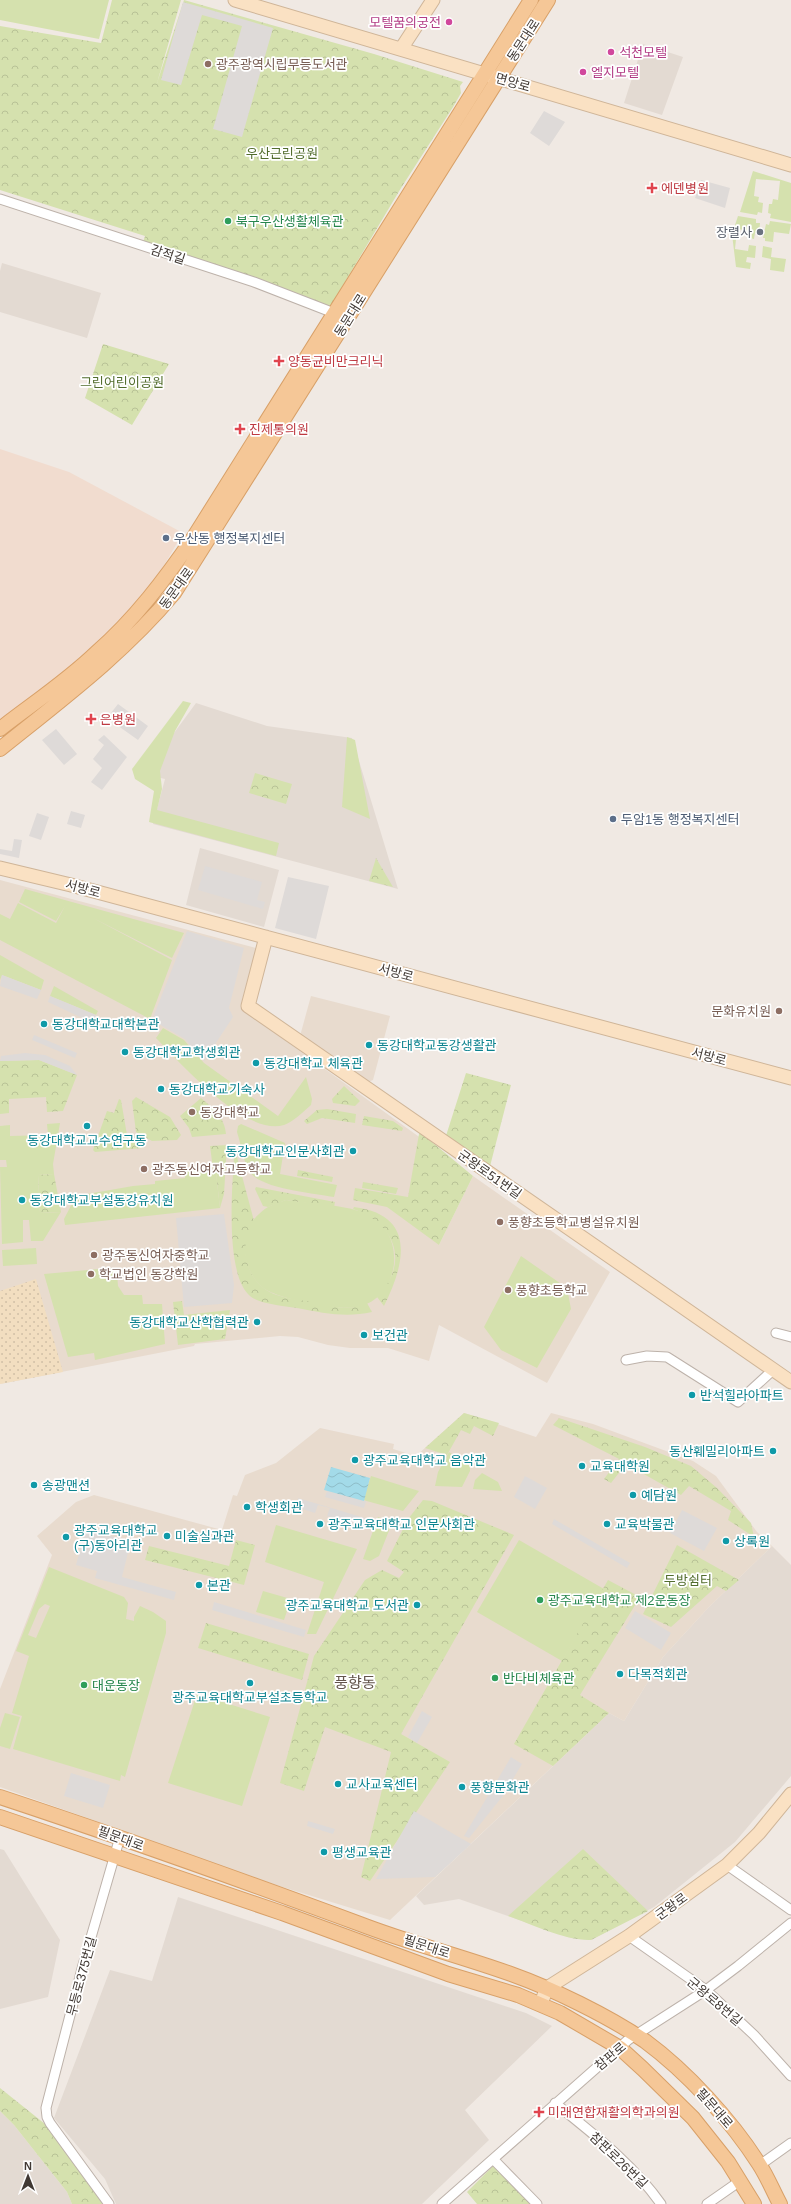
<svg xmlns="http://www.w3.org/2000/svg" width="791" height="2204" font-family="Arial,'Noto Sans KR',sans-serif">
  <defs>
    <pattern id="forest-crowns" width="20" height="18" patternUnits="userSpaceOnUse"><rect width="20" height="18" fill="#d5e1ae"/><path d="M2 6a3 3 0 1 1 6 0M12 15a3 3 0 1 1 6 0" fill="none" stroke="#b8c296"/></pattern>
    <pattern id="sand-dots" width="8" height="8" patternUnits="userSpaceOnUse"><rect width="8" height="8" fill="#f2dec0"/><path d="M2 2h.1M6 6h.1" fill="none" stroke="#d1bfa6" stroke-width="1.8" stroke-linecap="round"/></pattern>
    <pattern id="water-waves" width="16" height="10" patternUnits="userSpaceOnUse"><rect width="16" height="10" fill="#a3dbe9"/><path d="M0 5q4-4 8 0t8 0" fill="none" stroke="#8ebdc8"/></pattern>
  </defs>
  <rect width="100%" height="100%" fill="#f0e9e3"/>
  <!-- residential -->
  <path fill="#e3dad2" d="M643,44L683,57L662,115L624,103Z
    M2,263L101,293L87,338L0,312V271Z
    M196,703L267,726L352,738L398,889L153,824L165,779L144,774Z
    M200,848L279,870L264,927L186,905Z
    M772,1546L791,1565V1776L735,1842L654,1907L591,1940L568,1937L459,1899L424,1905L416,1896L609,1713L624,1721L663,1657L708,1608Z
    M0,1849L4,1850L60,1940L48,1997L0,2009Z
    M178,1897L526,2013L552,2026L465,2110L489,2140L422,2204H116L105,2179L54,2118L110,1970L152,1981Z
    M0,2111L14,2125L67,2192L72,2204H0Z"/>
  <!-- commercial -->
  <path fill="#f1dccf" d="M0,449L69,472L183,533L147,594L102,640L0,724Z"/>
  <!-- education -->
  <path fill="#e8dbce" d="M0,880L256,948L240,1008L429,1144L439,1245L473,1176L610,1272L547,1383L439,1325L429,1361L388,1348H350L328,1345L298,1337L280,1336L195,1344L194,1346L0,1384Z
    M311,996L390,1016L373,1080L366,1083L300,1036Z
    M464,1413L536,1437L551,1413L593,1424L693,1461L716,1476L757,1532L772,1546L708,1608L663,1657L624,1721L609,1713L390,1920L276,1885L0,1787V1689L52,1555L37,1536L76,1502L94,1495L222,1530L233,1495L237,1496L245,1475L276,1463L320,1428L394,1444L393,1449L416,1456Z"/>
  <!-- green -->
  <path fill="#d5e1ae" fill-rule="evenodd" d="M0,0H109L99,39L0,20Z
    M753,171L791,183V222L770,218L771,214L768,213L769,204H772L773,199L778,200L780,181L756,179L754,196L759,197L758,202L763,203L762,213L758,212L757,215L740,212Z
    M738,216L756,219V223H760L759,233H755L754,239L750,238L751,231L737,229L735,249L748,251L749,245L756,246L755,258L747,257L746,262L751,263L750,269L736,267L732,234Z
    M770,221L791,224L789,234L774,232L773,242L765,241V238H763L766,224L769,225Z
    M763,246L772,248L771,257L786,259L784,272L770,270L771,259L762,257Z
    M183,701L191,703L175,731L160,771L162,789L157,810L279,843L276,856L149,822L154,791L135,779L132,769Z
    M347,737L355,740L370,819L342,807Z
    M25,889L184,933L172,958L93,918L172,960L150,1019L0,940V914L10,919L18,903L56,923L65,906L56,921L19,902Z
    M0,955L44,980L41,990L2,975L0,980Z
    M54,986L98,1011L96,1015L50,996Z
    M163,1028L184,1040L204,1063L278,1116L306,1077L312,1099L311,1105C304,1111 293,1122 284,1125C246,1137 180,1063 156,1038Z
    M60,1123L53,1164L54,1174L38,1175L40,1213L61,1212L43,1241H31L29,1220H23V1242L2,1244L0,1167H7L6,1160H0V1126L10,1125V1136L48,1135L47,1124Z
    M241,1124L285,1143L280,1174L337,1185L334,1197C314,1193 260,1189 249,1171C243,1160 241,1144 237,1132L238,1126Z
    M204,1168L216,1173L220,1208L65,1225L64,1219L76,1196L133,1186L155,1184V1181L185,1178L184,1170Z
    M286,1200C308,1203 350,1205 369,1215C407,1235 401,1297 358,1307C340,1311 276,1299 262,1287C241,1269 238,1232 259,1214C267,1206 276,1203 286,1200Z
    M36,1248L37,1264L3,1266L2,1250Z
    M521,1256L567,1288L571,1309L537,1368L501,1350L484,1327Z
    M110,1268L117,1274L118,1286L124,1295H142L143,1304H162L165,1344L95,1360L94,1353L68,1357L44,1274Z
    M449,1452L470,1466V1471L462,1487L435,1486L438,1472Z
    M482,1473L498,1482L502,1491L473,1489L475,1480Z
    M371,1476L419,1491L403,1511L363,1500Z
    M378,1517L392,1523L379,1556L370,1561L363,1559Z
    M276,1525L357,1549L316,1634H307L324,1582L265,1562Z
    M519,1540L604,1589L562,1661L477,1612Z
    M49,1567L124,1597L128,1603L126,1619L134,1621V1617L140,1606L153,1612L166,1621V1633L125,1777L121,1775L120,1781L13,1749L22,1716L12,1713L29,1656L16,1651ZM45,1604L50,1606L36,1638L28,1635L39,1609Z
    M263,1591L291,1599L284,1620L256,1612Z
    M197,1694L270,1717L242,1806L168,1783Z
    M5,1713L20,1717L10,1749L0,1746V1728Z"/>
  <!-- forest -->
  <path fill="url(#forest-crowns)" d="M112,0H181L157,83L184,0L374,54L463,82L460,86L461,93L453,107L401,188L330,307L143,242L145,236L0,190V26L101,43Z
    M103,344L169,364L132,425L85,398Z
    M255,773L292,784L286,804L249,793Z
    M376,858L393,887L369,881Z
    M39,1060L77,1075L63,1111L47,1112L46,1097L9,1099V1113L0,1114V1061Z
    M466,1073L511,1085L488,1174L444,1142Z
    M344,1086L360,1101L355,1106L333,1103L332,1099Z
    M136,1097L170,1117L181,1135L177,1140L152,1141L136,1132L132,1101Z
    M201,1098C213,1108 225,1118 226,1134L192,1137L189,1128L180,1116Z
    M119,1099L121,1100L127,1135L143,1146V1148L95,1152L93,1150L107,1111L114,1113Z
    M327,1109L356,1114L355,1123L322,1118L307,1124L304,1121L317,1110Z
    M364,1116L393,1121L403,1128L402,1131L362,1125Z
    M421,1133L473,1176L439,1245L387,1207L353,1200L355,1188L408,1197L419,1134Z
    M227,1145L224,1194L220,1208L216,1173L213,1169L210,1146Z
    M237,1157L254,1221C237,1246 246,1285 277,1295C288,1299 301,1300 313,1302C332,1306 349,1312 367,1303L372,1312C346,1318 323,1313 297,1308C286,1306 259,1304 250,1296C225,1275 232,1189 234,1158Z
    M298,1170L333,1177L332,1182L297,1176Z
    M54,1174L61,1212L40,1213L38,1175Z
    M363,1182L398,1188L396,1194L362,1188Z
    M256,1187L335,1202L334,1207L286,1200L268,1207L263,1206L255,1189Z
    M354,1207C417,1215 405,1264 384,1306L377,1297C410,1263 396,1224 353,1209Z
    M182,1301L184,1315L230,1310L225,1339L178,1345L173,1302Z
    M464,1413L499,1423L493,1436L474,1426L470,1434L461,1430L447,1455L425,1448Z
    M559,1418L645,1447L691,1466L717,1488L751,1523L754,1537L728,1520L731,1511L689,1486L681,1495L626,1464L611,1483L604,1479L619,1459L553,1425Z
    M423,1500L432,1501L514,1535L401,1734L450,1762L370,1881L361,1877L391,1752L325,1727L304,1791L280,1783L314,1656L365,1580L382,1570L399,1578L404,1572L387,1561L408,1519Z
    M236,1540L255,1545L244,1585L145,1560L149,1546L229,1566Z
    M677,1545L739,1580L726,1591L717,1586L671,1627L643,1614Z
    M608,1580L640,1597L580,1695L609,1713L553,1766L514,1744Z
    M206,1623L309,1654L302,1680L198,1648Z
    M583,1849L648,1911L591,1940C566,1941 531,1924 508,1916Z
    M0,2088L50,2128L107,2204H72L67,2192L14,2125L0,2111Z
    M494,2165L531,2204H477L467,2192Z"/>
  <!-- sand -->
  <path fill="url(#sand-dots)" d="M36,1279L63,1372L0,1384V1291Z"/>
  <!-- parking -->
  <path fill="#dedad8" d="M183,2L273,28L242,137L213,129L242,26L202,15L181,85L161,80Z
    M544,111L565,122L549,146L530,133Z
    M701,180L730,188L725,208L695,198Z
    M118,704L148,726L138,740L107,718Z
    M56,729L77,754L64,765L42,740Z
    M104,735L127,757L102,790L91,782L102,768L93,759L104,745L98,740Z
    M71,811L85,815L81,828L67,824Z
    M37,813L49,817L41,840L29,836Z
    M14,839L22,840L19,858L0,854V849L12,851Z
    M205,866L262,882L257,900L265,902L263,909L198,890Z
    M288,877L329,886L316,939L275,928Z
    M187,931L244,948L229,1008L233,1017L204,1061L185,1039L152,1020Z
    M2,975L41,990L37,999L0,986Z
    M50,996L96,1015L93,1023L48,1002Z
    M34,1035L77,1053L75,1058L32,1040Z
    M25,1053L45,1055L70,1066L77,1075L39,1060L0,1061L1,1056Z
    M224,1214L234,1285L232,1303L184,1307L176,1218Z
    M525,1476L547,1488L535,1509L514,1497Z
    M327,1491L366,1501L364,1508L325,1497Z
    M298,1498L368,1519L365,1527L327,1516L330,1508L318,1505L315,1513L296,1507Z
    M682,1510L717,1528L704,1551L670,1533Z
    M554,1519L630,1563L627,1568L552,1524Z
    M86,1529L131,1541L122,1577L176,1592L174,1600L95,1578L97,1571L76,1565Z
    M214,1602L306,1630L304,1637L212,1610Z
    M635,1611L671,1633L661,1650L625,1628Z
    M422,1711L432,1717L417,1743L408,1737Z
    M511,1757L522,1764L502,1797L469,1838L464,1836Z
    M71,1773L110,1785L103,1808L64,1796Z
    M414,1811L471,1844L435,1877L376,1879Z
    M308,1821L335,1829L333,1834L307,1826Z"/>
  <!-- water -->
  <path fill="url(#water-waves)" d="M331,1467L370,1478L364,1501L324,1490Z"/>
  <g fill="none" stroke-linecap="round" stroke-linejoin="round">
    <defs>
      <path id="street" d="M0,199L254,282L334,313
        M776,1333L791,1337
        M626,1360L647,1356L667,1357L738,1402L773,1370
        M727,1865L791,1910
        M629,1936L706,1990L754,2035L791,2076
        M555,2103C593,2134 632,2163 661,2204
        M494,2160L537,2204
        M760,2165L791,2143
        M109,2204L50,2123L47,2117L46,2108L83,1965L120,1837
        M442,2204L628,2040L706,1990L738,1966L791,1923
        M707,2204L740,2181"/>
      <path id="secondary" d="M235,0L791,165
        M401,49L433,0
        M0,868L71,885L791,1078
        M266,937L248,1006L791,1382
        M541,2003L547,1988L629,1936L727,1865L759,1833L791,1794"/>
      <path id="primary" d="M0,729C32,704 67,681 96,653C135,619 165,579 194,537L531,0
        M0,749C61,700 124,653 174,593L548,0
        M0,1797C121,1837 241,1880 360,1924C409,1943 461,1956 511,1974C553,1989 608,2016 645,2041C687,2072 731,2120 759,2164C767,2176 773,2191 780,2204
        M0,1817L282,1913L448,1974L518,1995L560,2013L620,2048L643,2069L693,2118L728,2162L754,2204"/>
    </defs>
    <!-- street casing -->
    <use href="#street" stroke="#bdb2aa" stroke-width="11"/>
    <!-- secondary casing -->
    <use href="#secondary" stroke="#cfb598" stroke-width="15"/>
    <!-- primary casing -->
    <use href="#primary" stroke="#d8a068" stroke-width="16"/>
    <!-- street -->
    <use href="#street" stroke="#fff" stroke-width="9"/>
    <!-- secondary -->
    <use href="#secondary" stroke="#fae1c3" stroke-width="13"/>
    <!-- primary -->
    <use href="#primary" stroke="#f5c797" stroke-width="14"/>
  </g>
  <!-- markers -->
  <g fill="#d1479c" stroke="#fff" stroke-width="1.5">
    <circle cx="449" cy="22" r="4"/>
    <circle cx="611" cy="52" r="4"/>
    <circle cx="583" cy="72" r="4"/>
  </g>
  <g fill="#8d6e63" stroke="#fff" stroke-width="1.5">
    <circle cx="208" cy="64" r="4"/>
    <circle cx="779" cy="1011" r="4"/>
    <circle cx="192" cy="1112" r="4"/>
    <circle cx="144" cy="1169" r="4"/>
    <circle cx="500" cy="1222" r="4"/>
    <circle cx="94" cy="1255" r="4"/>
    <circle cx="91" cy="1274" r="4"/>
    <circle cx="508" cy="1290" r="4"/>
  </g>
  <g fill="#e0444e" stroke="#fff" stroke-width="1.5">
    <path d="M650 182h4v4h4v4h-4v4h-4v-4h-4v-4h4z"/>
    <path d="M277 355h4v4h4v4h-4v4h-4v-4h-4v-4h4z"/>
    <path d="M238 423h4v4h4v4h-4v4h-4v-4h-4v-4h4z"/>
    <path d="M89 713h4v4h4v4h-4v4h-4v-4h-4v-4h4z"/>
    <path d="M537 2106h4v4h4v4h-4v4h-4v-4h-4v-4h4z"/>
  </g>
  <g fill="#2e9e5b" stroke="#fff" stroke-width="1.5">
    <circle cx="228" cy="221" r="4"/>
    <circle cx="540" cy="1600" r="4"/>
    <circle cx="495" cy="1678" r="4"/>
    <circle cx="84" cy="1685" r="4"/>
  </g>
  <circle fill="#6b7280" stroke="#fff" stroke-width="1.5" cx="760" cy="232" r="4"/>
  <g fill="#5c6f8a" stroke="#fff" stroke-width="1.5">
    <circle cx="166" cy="538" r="4"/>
    <circle cx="613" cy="819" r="4"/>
  </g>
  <g fill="#0f9aa8" stroke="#fff" stroke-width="1.5">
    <circle cx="44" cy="1024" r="4"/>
    <circle cx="369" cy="1045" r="4"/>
    <circle cx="125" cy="1052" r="4"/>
    <circle cx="256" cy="1063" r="4"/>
    <circle cx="161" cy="1089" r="4"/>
    <circle cx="87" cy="1126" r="4"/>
    <circle cx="353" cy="1151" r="4"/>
    <circle cx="22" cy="1200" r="4"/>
    <circle cx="257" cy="1322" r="4"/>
    <circle cx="364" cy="1335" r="4"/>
    <circle cx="692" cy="1395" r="4"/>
    <circle cx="773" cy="1451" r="4"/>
    <circle cx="355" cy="1460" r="4"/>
    <circle cx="582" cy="1466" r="4"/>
    <circle cx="34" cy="1485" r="4"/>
    <circle cx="633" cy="1495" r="4"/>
    <circle cx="247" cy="1507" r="4"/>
    <circle cx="320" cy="1524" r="4"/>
    <circle cx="607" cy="1524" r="4"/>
    <circle cx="167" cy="1536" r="4"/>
    <circle cx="66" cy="1537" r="4"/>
    <circle cx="726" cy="1541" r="4"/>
    <circle cx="199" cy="1585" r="4"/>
    <circle cx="417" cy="1605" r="4"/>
    <circle cx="620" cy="1674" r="4"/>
    <circle cx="250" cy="1683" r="4"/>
    <circle cx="338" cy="1784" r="4"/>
    <circle cx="462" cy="1787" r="4"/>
    <circle cx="324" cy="1852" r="4"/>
  </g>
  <g text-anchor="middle" stroke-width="3.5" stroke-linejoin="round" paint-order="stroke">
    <!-- hotel labels -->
    <g font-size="13" fill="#b23c85" stroke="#fff" text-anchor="start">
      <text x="441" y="27" text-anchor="end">모텔꿈의궁전</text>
      <text x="619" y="57">석천모텔</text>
      <text x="591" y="77">엘지모텔</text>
    </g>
    <!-- street labels -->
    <g font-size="13" fill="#413934" stroke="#fff">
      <text transform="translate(523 40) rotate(-57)" y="5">동문대로</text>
      <text transform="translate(513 82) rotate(16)" y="5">면앙로</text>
      <text transform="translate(168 254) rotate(18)" y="5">감적길</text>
      <text transform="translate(350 315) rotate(-58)" y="5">동문대로</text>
      <text transform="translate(176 588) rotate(-54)" y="5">동문대로</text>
      <text transform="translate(83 888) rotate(15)" y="5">서방로</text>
      <text transform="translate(396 972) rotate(15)" y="5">서방로</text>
      <text transform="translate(709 1056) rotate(15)" y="5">서방로</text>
      <text transform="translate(490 1174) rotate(35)" y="5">군왕로51번길</text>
      <text transform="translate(121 1838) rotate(20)" y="5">필문대로</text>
      <text transform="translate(671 1906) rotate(-36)" y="5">군왕로</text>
      <text transform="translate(427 1946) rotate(18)" y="5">필문대로</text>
      <text transform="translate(81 1976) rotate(-75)" y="5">무등로375번길</text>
      <text transform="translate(715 2001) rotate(40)" y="5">군왕로8번길</text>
      <text transform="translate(610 2056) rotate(-40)" y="5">참판로</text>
      <text transform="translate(715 2108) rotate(49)" y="5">필문대로</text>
      <text transform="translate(619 2160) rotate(44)" y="5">참판로26번길</text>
    </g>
    <!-- education labels -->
    <g font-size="13" fill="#785e54" stroke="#fff" text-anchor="start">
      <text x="216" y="69">광주광역시립무등도서관</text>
      <text x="771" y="1016" text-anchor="end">문화유치원</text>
      <text x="200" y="1117">동강대학교</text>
      <text x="152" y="1174">광주동신여자고등학교</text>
      <text x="508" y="1227">풍향초등학교병설유치원</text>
      <text x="102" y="1260">광주동신여자중학교</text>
      <text x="99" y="1279">학교법인 동강학원</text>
      <text x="516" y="1295">풍향초등학교</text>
    </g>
    <!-- park labels -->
    <g font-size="13" fill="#526d2d" stroke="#fff">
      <text x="282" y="158">우산근린공원</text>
      <text x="122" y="387">그린어린이공원</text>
      <text x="688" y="1585">두방쉼터</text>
    </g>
    <!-- health labels -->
    <g font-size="13" fill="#be3a42" stroke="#fff" text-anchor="start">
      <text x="661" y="193">에덴병원</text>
      <text x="288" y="366">양동균비만크리닉</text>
      <text x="249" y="434">진제통의원</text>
      <text x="100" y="724">은병원</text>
      <text x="548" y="2117">미래연합재활의학과의원</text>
    </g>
    <!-- leisure labels -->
    <g font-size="13" fill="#27864d" stroke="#fff" text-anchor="start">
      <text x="236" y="226">북구우산생활체육관</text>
      <text x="548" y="1605">광주교육대학교 제2운동장</text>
      <text x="503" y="1683">반다비체육관</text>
      <text x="92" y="1690">대운동장</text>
    </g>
    <!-- worship labels -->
    <g font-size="13" fill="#5b616d" stroke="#fff" text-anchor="end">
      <text x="752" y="237">장렬사</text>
    </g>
    <!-- service labels -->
    <g font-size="13" fill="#4e5e75" stroke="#fff" text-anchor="start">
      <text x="174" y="543">우산동 행정복지센터</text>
      <text x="621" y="824">두암1동 행정복지센터</text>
    </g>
    <!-- culture labels -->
    <g font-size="13" fill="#0d838f" stroke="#fff" text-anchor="start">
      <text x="52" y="1029">동강대학교대학본관</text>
      <text x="377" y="1050">동강대학교동강생활관</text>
      <text x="133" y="1057">동강대학교학생회관</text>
      <text x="264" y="1068">동강대학교 체육관</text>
      <text x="169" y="1094">동강대학교기숙사</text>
      <text x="87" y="1145" text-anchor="middle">동강대학교교수연구동</text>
      <text x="345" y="1156" text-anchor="end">동강대학교인문사회관</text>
      <text x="30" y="1205">동강대학교부설동강유치원</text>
      <text x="249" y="1327" text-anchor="end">동강대학교산학협력관</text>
      <text x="372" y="1340">보건관</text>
      <text x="700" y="1400">반석힐라아파트</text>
      <text x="765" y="1456" text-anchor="end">동산훼밀리아파트</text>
      <text x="363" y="1465">광주교육대학교 음악관</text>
      <text x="590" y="1471">교육대학원</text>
      <text x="42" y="1490">송광맨션</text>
      <text x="641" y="1500">예담원</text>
      <text x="255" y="1512">학생회관</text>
      <text x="328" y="1529">광주교육대학교 인문사회관</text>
      <text x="615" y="1529">교육박물관</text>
      <text x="74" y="1535">광주교육대학교<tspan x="74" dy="15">(구)동아리관</tspan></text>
      <text x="175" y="1541">미술실과관</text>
      <text x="734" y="1546">상록원</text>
      <text x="207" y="1590">본관</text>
      <text x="409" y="1610" text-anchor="end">광주교육대학교 도서관</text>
      <text x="628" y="1679">다목적회관</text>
      <text x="250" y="1702" text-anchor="middle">광주교육대학교부설초등학교</text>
      <text x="346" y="1789">교사교육센터</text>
      <text x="470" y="1792">풍향문화관</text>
      <text x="332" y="1857">평생교육관</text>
    </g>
    <!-- quarter labels -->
    <g font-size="15" fill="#63554c" stroke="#fff">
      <text x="355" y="1688">풍향동</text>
    </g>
  </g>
  <!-- north arrow -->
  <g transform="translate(28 2176)" stroke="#ffffff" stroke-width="3" paint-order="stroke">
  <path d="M0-3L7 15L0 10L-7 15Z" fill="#413934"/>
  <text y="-6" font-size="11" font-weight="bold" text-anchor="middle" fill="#413934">N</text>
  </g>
</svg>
